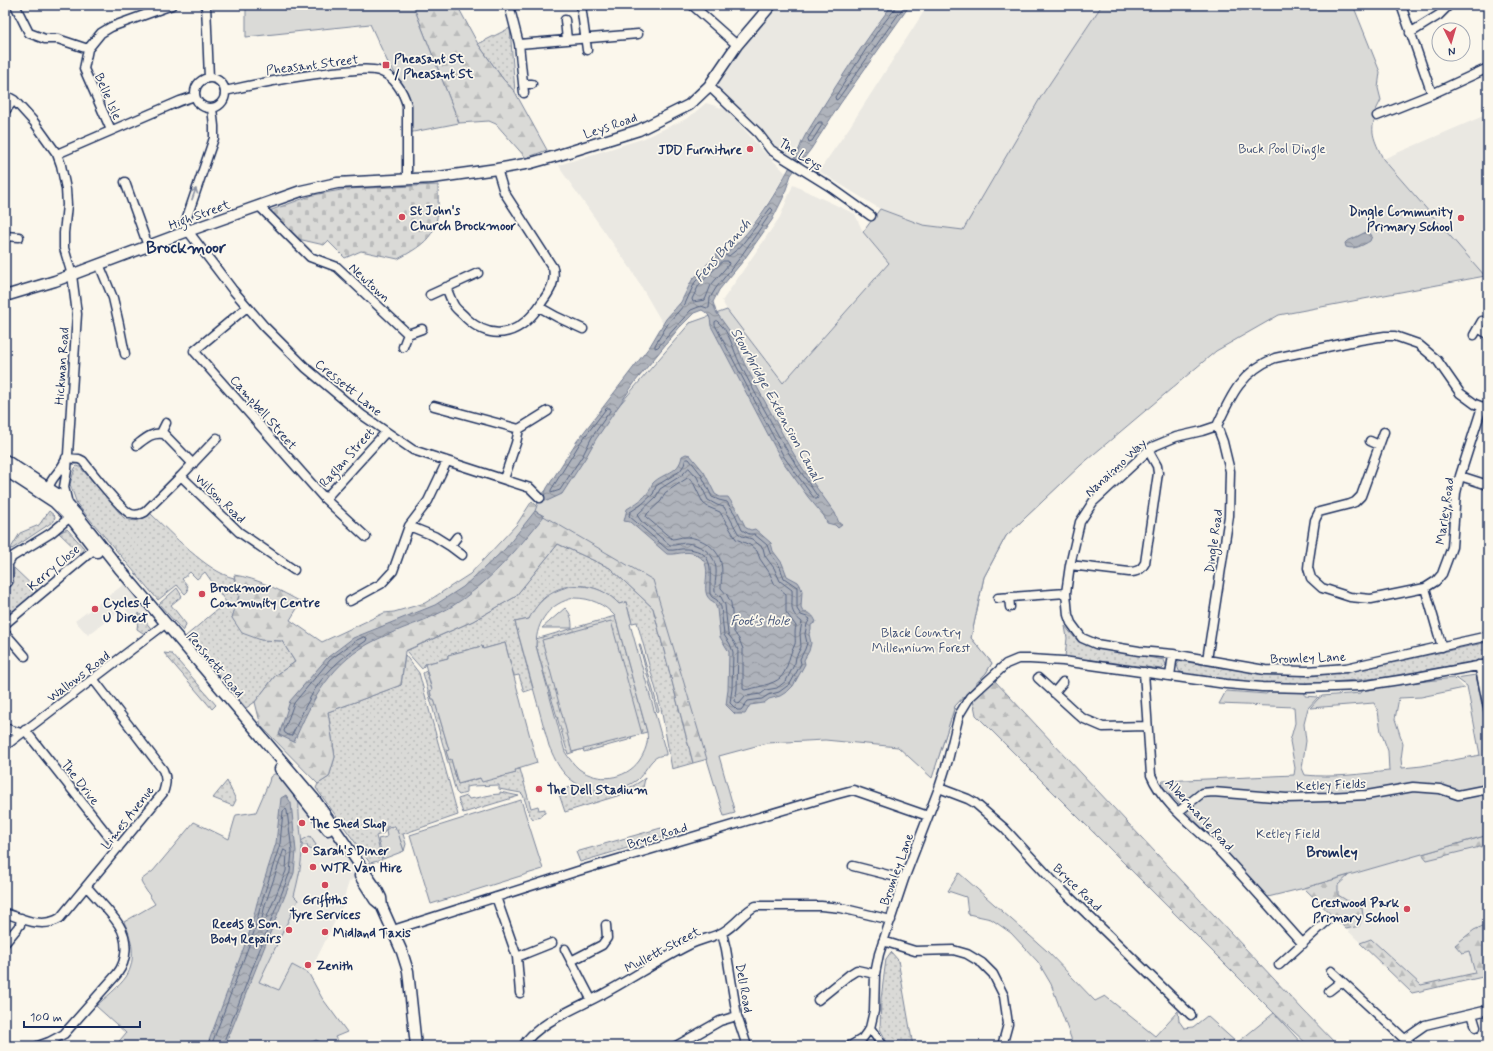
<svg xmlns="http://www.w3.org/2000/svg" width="1493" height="1051" font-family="Mynerve,sans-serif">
  <defs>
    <pattern id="grass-dots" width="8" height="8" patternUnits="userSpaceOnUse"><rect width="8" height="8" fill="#dadad7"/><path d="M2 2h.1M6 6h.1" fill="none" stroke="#babbbb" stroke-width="1.8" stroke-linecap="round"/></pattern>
    <pattern id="forest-firs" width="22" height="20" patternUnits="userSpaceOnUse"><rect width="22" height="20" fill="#dadad7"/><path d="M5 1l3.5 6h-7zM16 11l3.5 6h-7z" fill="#babbbb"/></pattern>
    <pattern id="cemetery-stones" width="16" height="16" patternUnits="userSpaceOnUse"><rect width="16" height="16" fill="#dadad7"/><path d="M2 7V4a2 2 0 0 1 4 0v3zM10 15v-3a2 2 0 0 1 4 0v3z" fill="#babbbb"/></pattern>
    <pattern id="water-waves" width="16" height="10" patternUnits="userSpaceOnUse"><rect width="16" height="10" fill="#afb3bb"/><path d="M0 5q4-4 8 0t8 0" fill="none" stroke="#8e929b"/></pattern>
  </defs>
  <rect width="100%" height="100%" fill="#fbf7ec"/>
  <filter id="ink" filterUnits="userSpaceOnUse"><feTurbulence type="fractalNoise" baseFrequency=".025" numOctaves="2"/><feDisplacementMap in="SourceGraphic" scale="8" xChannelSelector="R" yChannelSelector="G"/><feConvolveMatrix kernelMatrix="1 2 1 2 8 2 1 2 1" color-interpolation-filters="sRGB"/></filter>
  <g filter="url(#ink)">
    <!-- built -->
    <path fill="#eae8e2" d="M777,5H894L788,162L770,148L744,114L714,85Z
      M928,5H1102L1042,95L963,230L923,225L880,209L819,171L849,128Z
      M706,103L728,110L761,149L786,173L763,210L738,245L727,252L722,249L692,280L681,302L663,324L631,269L563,173L559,165L642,139L688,118Z
      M1488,114V277L1485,276L1383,159Z
      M793,185L855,214L863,232L889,263L783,383L727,310L722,301L780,217Z
      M127,582L152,612L146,618L136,622L124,608L88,635L75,621Z
      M306,794L357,866L359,875L349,882L342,904L343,905L309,974L292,966L280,990L259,982L294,896L302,845L298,815L299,800Z
      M1488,835L1487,976L1412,993L1304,888Z"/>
    <!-- grass -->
    <path fill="url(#grass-dots)" stroke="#7a849a" d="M510,28L515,92L503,79L478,44Z
      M77,466L80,467L124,518C135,523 142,521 150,513C171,533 207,572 234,578L239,596L232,618L261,640L282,641L295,662L275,676L255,702L246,708L186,636L226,602L205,572L197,579L190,572L182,579L188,586L187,588L188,591L185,594L177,585L158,600L77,504L70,484L75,468Z
      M49,511L55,516L54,521L12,549L11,548L20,533L39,525Z
      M67,529L84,548L81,554L59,533Z
      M558,544L610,568L653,608L693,763L672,769L661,708L637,622L632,623L626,602L619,604C599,582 562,578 541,601C537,606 533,613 529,619L515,622L533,689L524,692L519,675L514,676L505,643L483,649L482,646L448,655V658L425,664L422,669L406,651L473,621L515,597Z
      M14,568L37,590L5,620V587L13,584Z
      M177,588L182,596L171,605L186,624L184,630L183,631L159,604Z
      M139,613L152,630L146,635L137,629Z
      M615,616L647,732L631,736L632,739L584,752L583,749L568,754L536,646V639Z
      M1065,626L1074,637L1092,647L1164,660L1166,665L1162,669L1065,657L1067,638Z
      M1488,642V659L1381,678L1319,683L1269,684L1186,674L1179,671L1177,665L1180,661L1264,674L1312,676L1364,669Z
      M164,653L172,654L216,705L212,709Z
      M405,655L419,673L458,815L403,834L406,844L404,851L395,826L387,827L384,833L376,836L382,860L370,863L316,788L318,784L329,777L335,757L328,712L401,685Z
      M426,671L432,690L430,691L432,699L434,698L449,750L446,751L451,759L458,784L481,778L482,781L516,773L515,770L520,769L531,808L538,806L539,810L545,809V813L542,814L540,817L533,819L530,815L523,795L521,793L499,789V785L472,786L466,787V793L459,795L456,792L423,673Z
      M645,778L643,788L565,812L558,791L574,786C598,797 624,795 645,778Z
      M227,781L236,800L233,806L213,798Z
      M500,792L519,796L463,813L458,799L467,796L469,799C480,798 490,794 500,794Z
      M661,828L664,837L580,862L576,852Z
      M310,836L316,845L312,850L308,848L307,845H302L301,841Z
      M891,952L898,960L913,1046H889L880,1029L881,999L886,959Z"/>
    <!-- forest -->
    <path fill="url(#forest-firs)" stroke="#7a849a" d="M413,5H457L478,44L503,79L515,92L547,150L526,158L496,124L489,121L459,123Z
      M711,318L755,411L1073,472L1006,536L984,577L971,638L992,663L986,673L955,706L937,762L635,527L719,756L693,763L653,608L610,568L558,544L515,597L473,621L405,651L401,685L328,712L335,757L329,777L318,784L261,726L255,702L275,676L295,662L282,641L261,640L242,633L232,618L239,596L234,575C257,578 281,591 301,602L290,620L322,642L384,613L394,612L425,603L470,574L517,524L532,501L553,521L690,323Z
      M994,680L1303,1010L1338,1046H1309L1274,1013L976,715L973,700Z
      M1488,835V845L1427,860L1422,854Z
      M1349,875L1338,885V895L1351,903L1362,908L1363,916L1359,926L1346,929L1304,888Z
      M1488,911L1487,976L1412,993L1360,943L1371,939L1421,985L1475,973L1469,951L1462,953L1455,945L1474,930L1485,925Z"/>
    <!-- cemetery -->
    <path fill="url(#cemetery-stones)" stroke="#7a849a" d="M438,185C439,227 438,238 398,259L361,251L345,258L328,241L324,245L298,239L269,211L313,195L347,189Z"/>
    <!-- park -->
    <path fill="#dadad7" stroke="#7a849a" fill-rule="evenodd" d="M246,5H413L459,123L408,133L405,91L392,68L389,65L370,24L246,37Z
      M1102,5H1353L1380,72L1378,88L1381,100L1376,110L1377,116C1367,130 1377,145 1383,159L1485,276L1279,315L1216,351L1081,465L1006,536L984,577L971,638L992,663L986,673L955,706L932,778L898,747L825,740L767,743L719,756L735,813L724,816L653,580L535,511L540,497L690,323L727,310L783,383L889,263L863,232L880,209L923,225L963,230L1042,95Z
      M572,586C591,585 606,590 619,604L626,602L632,623L630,624L666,753V755C663,755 659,756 657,757C650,760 644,774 637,780C615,796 582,794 564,773C557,765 553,755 549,746L515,622L529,619C538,600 552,590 572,586ZM574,598C591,598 604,604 615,616L647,732C649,742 645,752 639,761C625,780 598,783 579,769C573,764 569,758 565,752L536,646C536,621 550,603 574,598Z
      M565,608C571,613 572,620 572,628H542Z
      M611,621L642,734L572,752L542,640Z
      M505,643L537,763L515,770L516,773L482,782L480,778L458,784L451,759L449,760L446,751L449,750L434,699H432L430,691L432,690L425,664L448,658V655L482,646L483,649Z
      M639,644H640L659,711L657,712Z
      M1476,675L1488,736V835L1304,888L1268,897L1161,785L1163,781L1294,775L1295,768L1290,741L1295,723L1294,707L1219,704L1226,691L1266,694L1270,691H1305V696L1318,697L1308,708L1304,724L1306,741L1302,768L1305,775C1333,778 1361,774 1389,771L1388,751L1381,732L1378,711L1374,703L1310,708L1318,699L1322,696L1361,693L1364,688L1454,678L1464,688L1421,697L1399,698L1395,719L1403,744L1401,759L1402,768L1422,766L1480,755L1467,686L1456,678Z
      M274,774H278L299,800C298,817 301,831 302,847C302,864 298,880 294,896L298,900L259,982L279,990L292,965L309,974L322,998L347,1032L335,1037L340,1046H115L126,1033L96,1006C105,998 119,987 126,977C137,960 132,938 124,922L155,904L142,884L141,880L153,871L194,822L229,839L236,815L256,812L269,782L270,777Z
      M521,800L543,869L431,904L410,835Z
      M390,827L397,830L404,851L383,859L378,839L387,837L386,830Z
      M959,873L1047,951L1095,1001L1105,996L1155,1036L1178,1011L1179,1021L1184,1028L1193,1027L1207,1016L1237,1043L1274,1013L1304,1046H1072L1071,1038L1051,984L1038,962L1011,933L991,919L968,914L966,897L948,891Z"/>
    <!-- water -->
    <path fill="url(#water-waves)" stroke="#747e96" d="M892,5H910L840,104L811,149L791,175L783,198L772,220L743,261L719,290L713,302L716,312L734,337L744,363L789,446L803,469L835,513L839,523L842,525L838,528L835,525L827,523L824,516L808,497L781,459L711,326C710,317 710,315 702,310L694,313L679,328L635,382L596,439L586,457L562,494L547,501L543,498L547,488L577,441L650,346L666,319L681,302L692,280L722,249L727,252C753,233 779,188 794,159C799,151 801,142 806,134C833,90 861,46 892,5Z
      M1366,232L1370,233L1372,236L1370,241C1363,245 1355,250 1346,247L1345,243L1347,241L1352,239Z
      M686,454L690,455L704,472L715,494L720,497H728L738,512L746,528L751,530L755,529L771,543L773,551L782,563L787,576L798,582L800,585L802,591L801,608L803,612C811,613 813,615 816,622L811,625V629L809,634L811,643L809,651L804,660L805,664L793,686L788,691L780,696L769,699L764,703L750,705L745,714H735L726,705L728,689L729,652L720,637L717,609L714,602C693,593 722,563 692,553C684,551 676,555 667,554L630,522L624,521L627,509C635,504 644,499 649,491C651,489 651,485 653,483C664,472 679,474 682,456Z
      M535,511L544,516C517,550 488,584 451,607C427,621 400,628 376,640C332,661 312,699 294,742L279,735L290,701L328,657L353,638L435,605L463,587L505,549Z
      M286,795L291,803L296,851L294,873L225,1046H207L250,931L257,903L276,843L281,798Z
      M316,1040L328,1045H335V1046H304Z"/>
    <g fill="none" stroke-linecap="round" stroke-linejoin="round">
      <!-- shore -->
      <path stroke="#566483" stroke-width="1" d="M895,5V9L879,29L835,97L836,100L838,99L905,5
        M819,122H822V125L812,141L809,142L808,139Z
        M771,208L773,210L739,259L716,288L710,298L709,308H707L701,306L691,310L658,347L655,348V345L669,322L685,304L695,282L722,255L729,256L740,247Z
        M723,261H728L729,264L711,285L705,300L693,302L692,299L699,285Z
        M717,321C730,331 733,350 740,364C749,382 759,400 769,418C783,446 800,471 818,497L817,499H815L811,494L784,457L715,325V322Z
        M607,408H610V411L592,437L583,455L560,490L551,493V490L580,443Z
        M686,459H689L701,474L712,497L719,500L727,502L735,514L742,530L749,534H754L767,545L770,553L779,565L784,578L797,587V609L801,615L807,617L810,619L807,624L805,634L807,643L805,649L800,659L801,664L790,684L779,692L768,695L762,699L748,701L741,710H737L730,703L732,689L733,652L730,644L724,635L721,607L717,600L712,597L710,594C709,574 717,551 687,549C680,548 675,551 668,550L629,516L630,512L641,505L653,494L656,486L680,471L684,465Z
        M689,468L697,477L708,500L717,505L724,507L738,533L742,536L752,539L763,548L765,556L774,568L780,581L792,590C793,606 788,611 802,622L800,633L801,647L796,657L795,663L786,681L777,688L766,690L761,694L746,696L739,704L735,701L737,689L738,650L734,642L728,634L725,605L721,597L715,592C714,583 718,573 715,564C712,551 698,544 686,543C680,543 676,546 670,545L641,521L637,515L656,497L660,489L682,475Z
        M688,478L692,480L703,503L708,507L720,512L736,539L750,545L757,551L760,559L769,572L775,585L786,594V612L796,626C794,632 796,641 795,644C794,647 792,650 791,653C788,661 787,671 780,678C774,684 754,688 745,690L743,689V649L739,639L734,632L731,603L727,595L721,588C721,580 723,571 721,563C718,547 700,537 685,537C680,537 676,539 672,539L646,517L647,514L661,501L665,493Z
        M364,637L367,638L366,641C344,655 322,674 310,698C303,710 298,723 292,735L290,736L285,733L284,731L294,703L330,660L355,641Z
        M284,850L287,852L286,871L266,919L264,921L262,918L265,905Z
        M211,1046L254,932L261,904L280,844L283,811L286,809L287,811L292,851L290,872L222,1046"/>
      <!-- stream -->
      <path stroke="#747e96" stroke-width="2.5" d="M1240,10L1244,5"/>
      <defs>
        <path id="minor" d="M15,5L29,33L45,39H58L88,49
          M206,5L209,78
          M509,5L519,44L524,93
          M581,5L587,50
          M692,5L737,45
          M1401,5L1432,94
          M565,20L567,40
          M1410,33L1439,15L1449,5
          M519,44L638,34
          M195 93a15 15 0 1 1 30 0a15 15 0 1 1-30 0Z
          M524,84H532
          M709,86L758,133L771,150L829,186L871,216
          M225,91C265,82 305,74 345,71C356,70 368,68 379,71C394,76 403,91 407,105V179
          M5,95L14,100L34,122L57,154L61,165L66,189L67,205L64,233V248L72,275L77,314L67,470L64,487L68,504
          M212,108L214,126V138L185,223L188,231L232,289L264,326L306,368L362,415L413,450L530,488L540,498
          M5,111L14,100
          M1377,116L1432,94L1488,68
          M111,130L84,69L88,49L101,33L111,27L172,5
          M57,154L180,101L195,96
          M125,182L148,246
          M259,206L310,257L337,267L408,334
          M5,236L19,237
          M99,264L113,298L119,324L125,354
          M446,287C449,294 451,301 455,307C458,311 463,314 466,318C495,345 523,332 542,302C550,291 556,282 553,268L504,192L497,169
          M430,295L478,273
          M247,307L194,351L325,499L366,537
          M539,307L557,317L583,329
          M1478,328L1482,321
          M1474,335L1478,328L1488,334
          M403,347L408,334L422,329
          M434,406L519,429
          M1488,409L1475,404L1460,393L1437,360L1424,349L1418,344L1395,336H1385L1360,340L1275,358C1242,371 1231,395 1217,426L1202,431L1176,437L1152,447L1093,502L1080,522L1070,565L1066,593L1068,615L1071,623L1082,638L1096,644L1139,651L1173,654L1265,670L1307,671L1346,668L1488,636
          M1384,432L1361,496L1355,502L1350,504L1319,512L1315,520L1309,559L1308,568L1311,578L1322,588L1350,597L1371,599L1425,588L1436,581L1442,574L1448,558L1452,547L1456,493L1460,476L1482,407
          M161,433L166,423
          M1370,441L1379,445
          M137,445C146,438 152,432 164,434L193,464
          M66,458L79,459L83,461C91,471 122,511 131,514C136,516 141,514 145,512L181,476L239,532L294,570
          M181,476L217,438
          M1460,476L1488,485
          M504,479L516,443L519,429L548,411
          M49,494C46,481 61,472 65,461
          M325,499L386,432
          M409,526L434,536L450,546L457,537
          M450,546L462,555
          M1070,565L1129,572C1137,572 1141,570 1145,563L1158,473L1157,466L1148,450
          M8,582V564L12,557L51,533L69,518L75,516
          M1425,588L1442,647
          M1009,597L1010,607
          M998,598L1066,593
          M350,601L381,584L393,571L409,526L428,501L447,461
          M5,624L98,546
          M5,633L25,656
          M1207,660L1229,516L1230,471L1223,442L1217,426
          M1479,665L1488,707
          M1144,672L1151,775C1165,808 1199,829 1222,854C1250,884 1276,914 1303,944
          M1170,676L1173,654
          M1038,678L1082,718L1103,727L1147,726
          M1054,693L1063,682
          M5,728L21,733
          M25,730L118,848
          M5,746L165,624
          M939,788L968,799L975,803L1004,828L1052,880L1191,1015
          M1178,812L1202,793L1213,792L1286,798L1327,797L1367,795L1413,787L1440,789L1458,795L1488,789
          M853,866L904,879
          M496,897L517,957L520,993
          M5,913C23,919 42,929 60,918L163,793C166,784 167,779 163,770L94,680
          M393,930L578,871L834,795L853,790L859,792L928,816
          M722,933L726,949L737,1016L747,1046
          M883,941L915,951L953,950L967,954L982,963L993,974L1004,996L1008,1024L1002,1046
          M5,943L20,925L21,918
          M565,949L591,999
          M517,957L552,943
          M571,961L602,945L607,938L606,925
          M1279,965L1328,920
          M1331,971L1412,1046
          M1329,991L1342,981
          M818,1000L849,975L857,970L875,974
          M1472,1014L1476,1027
          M870,1028L883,1046
          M1405,1039L1425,1025L1484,1011
          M38,1046L49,1042L64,1034L117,974C128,960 128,939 119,925C110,911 97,899 87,887
          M523,1046C535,1024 579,1007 601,995C631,979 659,960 689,945C700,939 712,938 723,932C736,925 743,912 756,906H821L841,908L891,920
          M676,1046L720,1021L737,1016
          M850,1046L862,1039L870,1028L874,1011L875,974L879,954L904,879L939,788L948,760L959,715L970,697L1006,664L1018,659H1030L1063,661L1226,684L1262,687L1306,688L1360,686L1406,679L1488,664"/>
        <path id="major" d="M5,296L55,281L188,231L301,191L337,183L432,178L497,169L531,163L556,156L639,130L689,105L709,86L737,45L771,5
          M5,460L60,496L77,515L119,568L315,800L377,890L381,898L382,907L402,952L408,971L416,1046
          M5,470L54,502L74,522L97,552
          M280,769L328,830
          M360,876L375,900L381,905"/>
      </defs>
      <!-- minor casing -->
      <use href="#minor" stroke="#1b2f5e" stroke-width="11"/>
      <!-- major casing -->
      <use href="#major" stroke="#1b2f5e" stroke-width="13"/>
      <!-- minor -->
      <use href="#minor" stroke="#fbf7ec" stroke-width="8"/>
      <!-- major -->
      <use href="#major" stroke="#fbf7ec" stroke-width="10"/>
    </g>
    <!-- one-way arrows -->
    <defs><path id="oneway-shaft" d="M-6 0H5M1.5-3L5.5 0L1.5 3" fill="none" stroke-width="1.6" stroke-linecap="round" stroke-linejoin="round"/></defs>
    <use stroke="#8b93a5" href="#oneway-shaft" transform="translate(194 194) rotate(-70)"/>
  </g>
  <!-- markers -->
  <g fill="#d1495b" stroke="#fbf7ec" stroke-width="1.5">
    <rect x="382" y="61" width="8" height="8" rx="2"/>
    <circle cx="750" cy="149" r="4"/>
    <circle cx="402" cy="217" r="4"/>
    <circle cx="1461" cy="218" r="4"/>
    <circle cx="202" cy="594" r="4"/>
    <circle cx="95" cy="609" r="4"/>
    <circle cx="539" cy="789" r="4"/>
    <circle cx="302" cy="823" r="4"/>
    <circle cx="305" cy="850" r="4"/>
    <circle cx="313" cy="867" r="4"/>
    <circle cx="325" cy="885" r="4"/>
    <circle cx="1407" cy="909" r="4"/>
    <circle cx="289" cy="930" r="4"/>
    <circle cx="325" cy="932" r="4"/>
    <circle cx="308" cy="965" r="4"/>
  </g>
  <g text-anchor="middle" stroke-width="3.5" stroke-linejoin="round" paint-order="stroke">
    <!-- poi labels -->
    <g font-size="13" font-weight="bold" fill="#1b2f5e" stroke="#fbf7ec" text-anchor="start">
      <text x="394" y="63">Pheasant St<tspan x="394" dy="15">/ Pheasant St</tspan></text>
      <text x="742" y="154" text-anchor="end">JDD Furniture</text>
      <text x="410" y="215">St John's<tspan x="410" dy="15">Church Brockmoor</tspan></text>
      <text x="1453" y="216" text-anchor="end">Dingle Community<tspan x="1453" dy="15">Primary School</tspan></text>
      <text x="210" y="592">Brockmoor<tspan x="210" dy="15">Community Centre</tspan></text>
      <text x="103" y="607">Cycles 4<tspan x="103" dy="15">U Direct</tspan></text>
      <text x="547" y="794">The Dell Stadium</text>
      <text x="310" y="828">The Shed Shop</text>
      <text x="313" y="855">Sarah's Diner</text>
      <text x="321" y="872">WTR Van Hire</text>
      <text x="325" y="904" text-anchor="middle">Griffiths<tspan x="325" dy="15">Tyre Services</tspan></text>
      <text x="1399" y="907" text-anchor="end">Crestwood Park<tspan x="1399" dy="15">Primary School</tspan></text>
      <text x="281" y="928" text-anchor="end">Reeds &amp; Son.<tspan x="281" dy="15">Body Repairs</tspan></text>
      <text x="333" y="937">Midland Taxis</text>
      <text x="316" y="970">Zenith</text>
    </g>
    <!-- street labels -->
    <g font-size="13" fill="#1b2f5e" stroke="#fbf7ec">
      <text transform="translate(312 64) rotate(-7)" y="5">Pheasant Street</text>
      <text transform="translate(109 96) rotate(66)" y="5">Belle Isle</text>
      <text transform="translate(610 125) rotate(-19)" y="5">Leys Road</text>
      <text transform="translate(801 154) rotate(33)" y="5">The Leys</text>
      <text transform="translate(199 214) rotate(-20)" y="5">High Street</text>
      <text transform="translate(370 282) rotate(43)" y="5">Newtown</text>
      <text transform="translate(61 366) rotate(-86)" y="5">Hickman Road</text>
      <text transform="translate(349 387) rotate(39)" y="5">Cressett Lane</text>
      <text transform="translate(264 412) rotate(49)" y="5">Campbell Street</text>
      <text transform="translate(346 457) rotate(-48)" y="5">Raglan Street</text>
      <text transform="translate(1115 467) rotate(-43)" y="5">Nanaimo Way</text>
      <text transform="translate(221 498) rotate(44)" y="5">Wilson Road</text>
      <text transform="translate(1444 511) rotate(-82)" y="5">Marley Road</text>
      <text transform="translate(1213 541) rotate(-82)" y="5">Dingle Road</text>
      <text transform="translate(53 567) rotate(-40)" y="5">Kerry Close</text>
      <text transform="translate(1308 657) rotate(-2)" y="5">Bromley Lane</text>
      <text transform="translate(216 664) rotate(50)" y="5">Pensnett Road</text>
      <text transform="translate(78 676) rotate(-37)" y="5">Wallows Road</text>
      <text transform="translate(81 782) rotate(52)" y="5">The Drive</text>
      <text transform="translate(1331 784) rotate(-2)" y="5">Ketley Fields</text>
      <text transform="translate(1200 814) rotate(47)" y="5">Albermarle Road</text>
      <text transform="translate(127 817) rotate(-52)" y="5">Limes Avenue</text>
      <text transform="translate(657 835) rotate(-17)" y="5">Bryce Road</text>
      <text transform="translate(896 869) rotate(-70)" y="5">Bromley Lane</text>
      <text transform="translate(1078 887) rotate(44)" y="5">Bryce Road</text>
      <text transform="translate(662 949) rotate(-28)" y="5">Mullett Street</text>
      <text transform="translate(745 988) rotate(80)" y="5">Dell Road</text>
    </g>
    <!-- park labels -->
    <g font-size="13" fill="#415176" stroke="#fbf7ec">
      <text x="1282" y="153">Buck Pool Dingle</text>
      <text x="921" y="637">Black Country<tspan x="921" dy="15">Millennium Forest</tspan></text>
      <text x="1288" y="838">Ketley Field</text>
    </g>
    <!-- water labels -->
    <g font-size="14" font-style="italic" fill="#47577a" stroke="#fbf7ec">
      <text transform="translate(722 250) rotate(-49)" y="5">Fens Branch</text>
      <text transform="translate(777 404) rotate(61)" y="5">Stourbridge Extension Canal</text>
      <text x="760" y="625">Foot's Hole</text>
    </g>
    <!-- quarter labels -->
    <g font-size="15" font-weight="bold" fill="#1b2f5e" stroke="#fbf7ec">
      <text x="1332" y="857">Bromley</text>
    </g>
    <!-- district labels -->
    <g font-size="17" font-weight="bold" fill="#1b2f5e" stroke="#fbf7ec">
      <text x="186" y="253">Brockmoor</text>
    </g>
  </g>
  <!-- margin -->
  <rect width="1493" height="1051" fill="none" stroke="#fbf7ec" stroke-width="20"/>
  <rect x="10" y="10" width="1473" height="1031" fill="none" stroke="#1b2f5e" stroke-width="1.5" filter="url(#ink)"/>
  <!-- north arrow -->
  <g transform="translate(1451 42) rotate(175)"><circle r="19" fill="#fbf7ec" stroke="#a1a7b3"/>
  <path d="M0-3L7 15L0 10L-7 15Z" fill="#d1495b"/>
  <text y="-6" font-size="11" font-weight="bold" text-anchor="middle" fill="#1b2f5e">N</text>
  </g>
  <!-- scale -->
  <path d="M24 1021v6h116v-6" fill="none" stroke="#1b2f5e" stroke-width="2"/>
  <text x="30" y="1021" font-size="12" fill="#1b2f5e" stroke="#fbf7ec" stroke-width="3" paint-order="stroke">100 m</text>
</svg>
